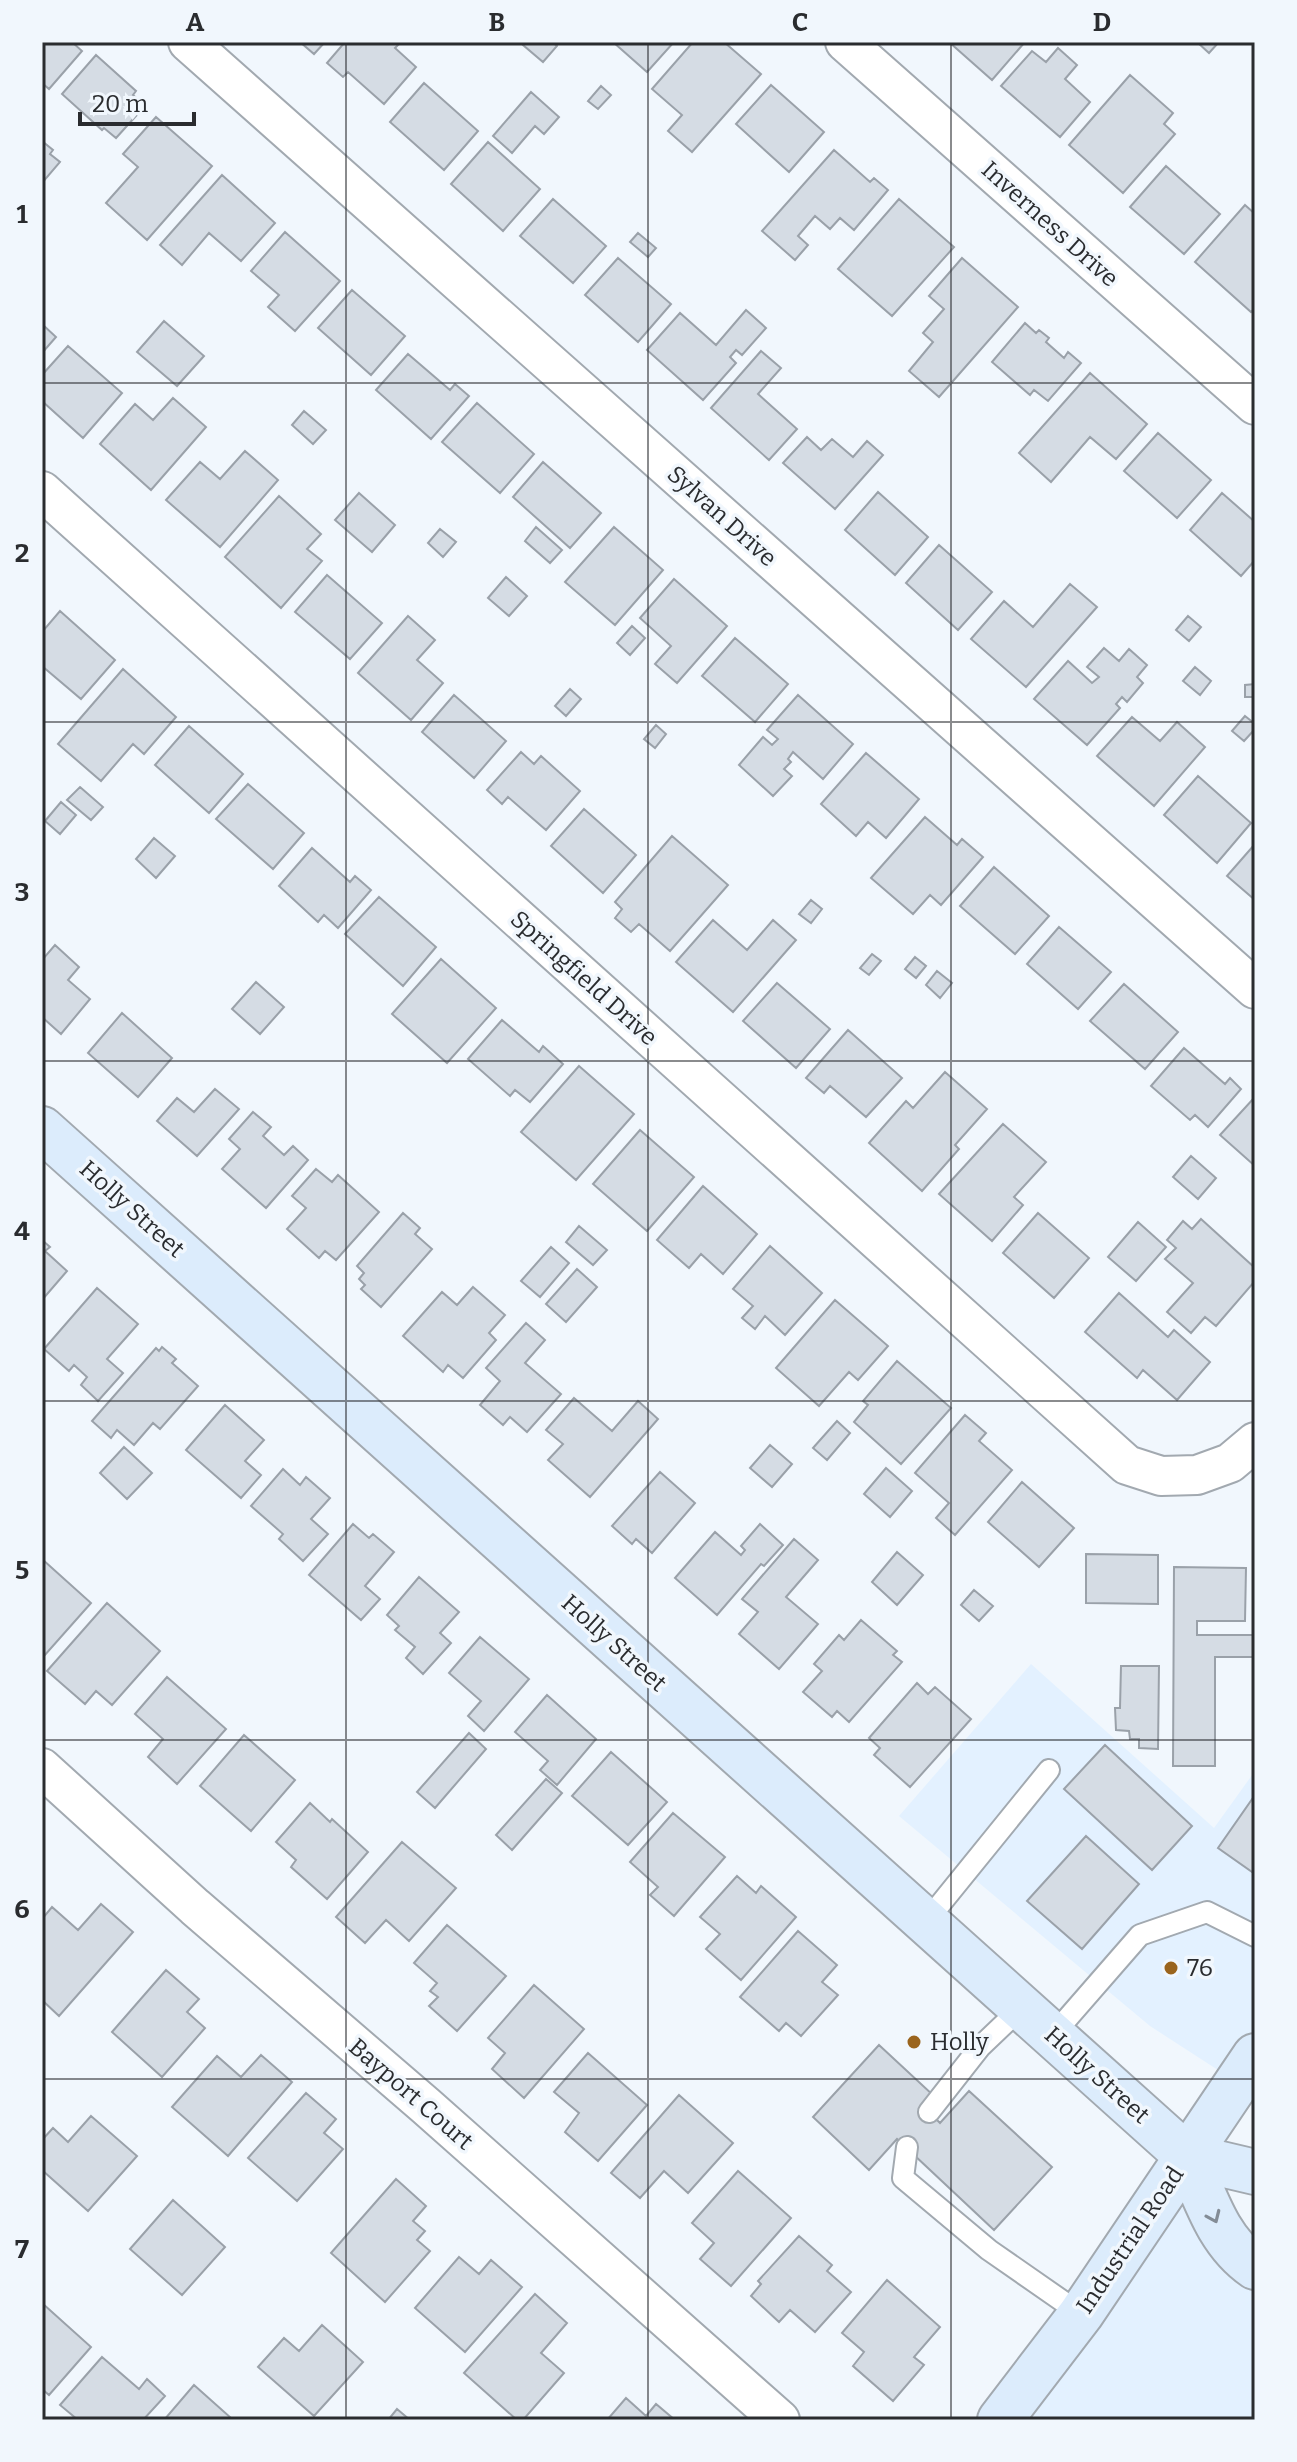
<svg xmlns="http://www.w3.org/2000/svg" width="1297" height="2462" font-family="Bitter,serif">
  <rect width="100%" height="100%" fill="#f1f7fd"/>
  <!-- built -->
  <path fill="#e3f1ff" d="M1031,1664L1214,1828L1255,1771V2094L1150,2026L899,1816Z
    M1187,2156L1255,2267V2420H1000Z"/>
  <!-- building -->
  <path fill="#d5dce4" stroke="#9aa1a9" stroke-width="2" d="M42,42H72L82,51L49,89L42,83Z
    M300,42H325L314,54Z
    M345,42H401L395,48L416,67L384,104L348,72L343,77L327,63Z
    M525,42H552L557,46L543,62L523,45Z
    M613,42H674L647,72Z
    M693,42H724L761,74L692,152L668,131L682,115L652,89Z
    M949,42H1025L992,80Z
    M1197,42H1219L1209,53Z
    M1058,48L1077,65L1065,79L1090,102L1060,137L1001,86L1032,51L1046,62Z
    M96,55L136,91L133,95L145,106L116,138L104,128L102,130L62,94Z
    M1130,75L1173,113L1164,124L1175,134L1123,193L1069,145Z
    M424,83L478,131L444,170L390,122Z
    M771,85L824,132L789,172L736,124Z
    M601,86L611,95L598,109L588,101Z
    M531,92L559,117L544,134L535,126L512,153L493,136Z
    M156,117L212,166L147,240L106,203L138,167L123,154Z
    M42,141L53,150L50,154L60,162L42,183Z
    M488,142L540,189L503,231L451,184Z
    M834,150L870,182L874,178L888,190L854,230L840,218L830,229L815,216L798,236L808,245L795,260L762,231Z
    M1166,166L1220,214L1184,254L1130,207Z
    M222,175L275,223L241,261L209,233L182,265L160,245Z
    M553,199L606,246L573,283L520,236Z
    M899,199L954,247L892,316L838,269Z
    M1245,205L1255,214V308L1251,312L1195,262Z
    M285,232L340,281L295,331L268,307L279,295L251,271Z
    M638,233L656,248L648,257L630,242Z
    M618,258L671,304L638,342L585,295Z
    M962,258L1018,307L939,397L909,371L933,342L923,333L944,309L929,296Z
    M352,290L405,336L371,375L318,328Z
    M746,310L766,328L742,355L736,350L730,357L736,363L703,400L647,350L680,313L716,345Z
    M164,321L204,356L177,386L137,352Z
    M1025,323L1036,333L1039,330L1049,338L1046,342L1064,358L1068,352L1081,363L1048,401L1034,390L1030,395L992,362Z
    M42,324L56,337L42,353Z
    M68,346L122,393L83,438L42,401V375Z
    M761,351L781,368L758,394L797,429L769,460L711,408Z
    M408,354L450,390L455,384L469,396L431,439L376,390Z
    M1090,373L1147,424L1116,459L1090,437L1051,482L1019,453Z
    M173,398L206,427L151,490L100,444L135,404L153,420Z
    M477,403L534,454L500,493L442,442Z
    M304,411L326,430L313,444L292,425Z
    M1158,433L1211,480L1177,518L1124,471Z
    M807,437L821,450L832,439L853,457L867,441L883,455L835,509L783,463Z
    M245,451L278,480L220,547L166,500L200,462L220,479Z
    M543,462L601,513L570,548L513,497Z
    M878,492L928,537L895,575L845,530Z
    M359,493L395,525L372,552L335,520Z
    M1222,493L1255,522V560L1241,576L1190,530Z
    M279,496L321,534L307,549L322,561L281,608L225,557Z
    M536,527L562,550L550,563L525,541Z
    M614,527L663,570L615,625L565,582Z
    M440,529L456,542L443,557L428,543Z
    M939,545L992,592L958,630L906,583Z
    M327,575L382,623L350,659L295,612Z
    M506,577L527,596L509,616L488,598Z
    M674,579L727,626L677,683L655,664L671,646L640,618Z
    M1070,584L1097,607L1026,687L971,639L1004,601L1033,627Z
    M60,611L115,660L81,699L42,666V632Z
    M408,616L435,640L417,660L443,683L411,720L358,673Z
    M1188,616L1201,627L1189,641L1176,630Z
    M632,626L645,638L630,655L617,643Z
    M735,638L788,684L755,722L702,676Z
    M1104,648L1119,661L1129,649L1147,665L1137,677L1143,683L1127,702L1122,697L1116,704L1120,708L1087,745L1034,699L1068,661L1092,683L1099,677L1087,667Z
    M1195,667L1211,681L1200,695L1183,681Z
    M123,669L176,717L144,754L133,744L101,781L58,744Z
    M1255,684V697H1245V685Z
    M570,689L581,699L566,716L555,706Z
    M454,695L506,741L474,778L422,732Z
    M798,695L853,744L823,779L793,752L788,759L791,762L784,769L792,776L773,796L739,765L763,737L772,745L778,739L767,730Z
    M1245,716L1255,724V729L1244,741L1232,731Z
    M1132,717L1160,741L1177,722L1205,747L1154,806L1097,756Z
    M656,725L666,734L655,748L644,739Z
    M189,726L243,774L209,813L155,765Z
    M521,752L534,764L541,756L580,791L546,830L508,797L502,804L487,790Z
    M866,753L919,799L886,838L868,822L856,836L821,804Z
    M1198,776L1251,823L1217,863L1164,815Z
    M248,784L304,833L273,869L216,819Z
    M80,787L103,807L91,820L67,800Z
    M61,802L76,815L60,834L45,821Z
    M584,809L636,855L603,893L551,846Z
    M925,817L957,845L962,839L983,857L941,905L930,895L913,914L871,878Z
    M672,836L728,885L670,951L639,924L631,932L615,918L622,909L615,902Z
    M154,838L175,856L156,878L136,859Z
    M1255,844V900L1227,876Z
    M312,848L350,882L355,876L371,890L338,928L324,915L318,922L279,886Z
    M994,867L1049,916L1015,954L960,906Z
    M379,897L436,947L403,986L345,934Z
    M811,900L822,909L811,923L799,914Z
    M713,920L747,950L773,920L796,940L733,1012L676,962Z
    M1059,927L1111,972L1078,1009L1027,964Z
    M55,945L79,967L68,980L90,999L61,1034L42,1017V960Z
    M872,954L881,961L869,975L860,968Z
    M915,957L926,966L916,978L905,969Z
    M441,959L496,1008L447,1063L392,1014Z
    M937,971L952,983L940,998L926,985Z
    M256,982L284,1007L260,1034L232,1009Z
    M777,983L830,1029L796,1068L743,1021Z
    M1124,984L1178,1032L1145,1069L1090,1021Z
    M122,1013L172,1058L138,1097L88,1053Z
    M502,1020L539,1052L543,1046L563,1064L530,1102L515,1090L510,1096L468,1059Z
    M848,1030L902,1078L866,1117L830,1086L824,1093L806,1078Z
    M1184,1048L1225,1084L1230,1078L1241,1089L1208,1127L1195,1115L1190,1120L1151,1086Z
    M579,1066L634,1114L576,1180L521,1132Z
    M945,1072L987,1109L955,1145L959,1149L922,1191L869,1143L906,1101L913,1108Z
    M215,1089L239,1109L197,1156L157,1121L177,1098L194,1112Z
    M1254,1098L1255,1099V1166L1220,1135Z
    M253,1112L271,1127L263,1136L284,1155L293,1146L308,1160L266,1208L222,1169L240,1149L229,1139Z
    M1003,1124L1046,1162L1014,1197L1023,1205L992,1241L939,1194Z
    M640,1130L694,1177L647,1231L593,1184Z
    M1191,1156L1216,1178L1198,1199L1173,1177Z
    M316,1169L332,1182L338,1175L379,1212L336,1260L325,1251L319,1258L287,1229L306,1208L292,1196Z
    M703,1186L757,1234L723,1274L701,1254L689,1268L657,1240Z
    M403,1213L420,1228L415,1234L432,1249L381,1307L361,1289L365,1285L359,1279L364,1273L357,1266Z
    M1038,1213L1089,1258L1054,1298L1003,1253Z
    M1201,1219L1255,1268V1281L1216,1326L1205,1317L1191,1333L1167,1312L1193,1283L1165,1259L1176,1248L1167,1240L1183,1221L1192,1229Z
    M1138,1222L1166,1247L1136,1281L1108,1257Z
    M579,1226L607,1250L593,1265L566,1242Z
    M42,1240L50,1247L45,1251L67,1271L42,1300Z
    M770,1246L822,1293L785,1335L765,1316L755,1329L742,1318L753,1306L733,1289Z
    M551,1247L569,1263L540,1297L521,1281Z
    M577,1269L597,1287L566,1322L546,1304Z
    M473,1287L505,1315L489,1333L496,1340L463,1378L448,1365L443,1372L403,1336L442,1292L457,1305Z
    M97,1288L138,1324L107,1359L123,1373L98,1401L81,1385L87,1377L74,1365L69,1371L44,1349Z
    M1119,1293L1168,1337L1174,1330L1210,1362L1177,1400L1143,1370L1137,1378L1085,1332Z
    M835,1300L888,1346L858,1380L849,1372L819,1406L776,1368Z
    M526,1323L545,1340L525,1363L561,1394L527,1432L510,1417L503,1425L480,1405L500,1381L486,1368Z
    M162,1347L176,1359L172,1363L198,1386L160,1429L153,1423L134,1445L117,1430L111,1438L92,1421L156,1348L159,1351Z
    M897,1361L951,1408L901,1464L854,1422L868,1405L863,1401Z
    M574,1398L612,1431L638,1401L658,1419L590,1497L548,1460L563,1444L546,1430Z
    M225,1405L264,1440L245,1461L261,1475L241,1498L186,1450Z
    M965,1415L986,1433L979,1441L1012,1470L955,1535L936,1518L949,1503L915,1473Z
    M837,1421L850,1433L827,1460L813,1448Z
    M770,1445L792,1464L772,1487L750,1468Z
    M124,1447L152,1473L127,1499L100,1473Z
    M886,1468L912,1491L890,1517L864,1494Z
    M283,1469L300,1485L306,1477L330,1498L311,1519L328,1534L303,1561L279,1539L283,1534L251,1506Z
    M660,1472L695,1503L652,1553L636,1539L632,1544L612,1526Z
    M1022,1482L1074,1528L1039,1567L988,1522Z
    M353,1524L369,1538L373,1534L394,1552L365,1586L380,1599L361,1620L309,1575Z
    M760,1524L783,1545L764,1566L761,1564L717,1615L675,1578L715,1532L741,1555L745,1550L741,1546Z
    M794,1539L818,1560L786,1597L818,1624L779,1669L739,1634L758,1612L742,1599Z
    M897,1552L923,1575L897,1605L872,1582Z
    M1086,1554L1158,1555V1604L1086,1603Z
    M42,1559L91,1603L44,1656L42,1654Z
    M1174,1567L1246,1568L1245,1621H1197V1635H1255V1657H1215V1766H1173Z
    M419,1577L459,1612L440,1633L451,1643L423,1674L406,1658L415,1647L395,1630L399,1626L387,1615Z
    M974,1590L993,1606L979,1621L961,1605Z
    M107,1603L160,1651L112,1705L96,1691L85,1704L47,1671Z
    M861,1620L897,1651L893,1655L902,1662L849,1722L837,1711L832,1717L803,1692L822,1671L814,1664L839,1635L844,1640Z
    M480,1637L529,1679L484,1731L468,1716L481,1701L449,1673Z
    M1121,1666H1159L1158,1749L1139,1748V1739H1130L1129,1731L1116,1730L1115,1708H1120Z
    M167,1677L226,1729L177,1784L148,1757L163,1739L135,1714Z
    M917,1683L928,1694L935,1687L971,1719L910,1787L874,1755L880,1748L869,1738Z
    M547,1695L596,1739L557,1785L540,1770L548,1761L515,1732Z
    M469,1733L486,1749L435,1808L417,1792Z
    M244,1735L295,1780L251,1831L200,1786Z
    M1105,1745L1192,1826L1152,1870L1064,1789Z
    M611,1752L667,1802L628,1845L572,1796Z
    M546,1779L562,1793L512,1850L496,1835Z
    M1255,1795V1874L1218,1848Z
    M310,1803L330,1822L332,1819L368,1852L327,1899L291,1867L296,1860L276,1842Z
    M673,1813L725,1857L674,1916L650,1895L658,1887L630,1862Z
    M1086,1836L1139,1884L1082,1949L1027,1901Z
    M402,1842L456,1888L409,1941L386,1920L365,1943L336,1917Z
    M737,1876L756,1893L761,1886L796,1917L741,1980L706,1949L720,1934L700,1917Z
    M101,1904L133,1932L59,2016L42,2000V1919L52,1907L78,1930Z
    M447,1925L506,1976L457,2031L429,2006L438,1997L430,1991L437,1983L414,1963Z
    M798,1931L837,1965L822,1982L838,1995L801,2036L786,2023L779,2031L740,1997Z
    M166,1970L199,1999L187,2012L205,2028L162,2077L112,2032Z
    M534,1985L584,2029L524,2098L492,2069L505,2053L488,2038Z
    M879,2045L934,2096L924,2107L940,2123L969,2091L1052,2167L994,2230L897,2139L869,2170L813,2117Z
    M588,2053L647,2105L598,2161L565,2132L579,2113L554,2092Z
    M261,2055L292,2082L228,2156L172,2107L217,2056L241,2077Z
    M306,2093L336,2119L324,2133L343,2149L297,2201L248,2158Z
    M679,2095L733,2143L688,2193L664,2171L640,2198L611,2173Z
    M91,2116L137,2156L88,2211L42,2170V2140L53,2128L68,2142Z
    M738,2171L791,2218L731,2286L700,2259L714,2243L692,2223Z
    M396,2179L426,2206L413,2221L425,2231L417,2240L430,2251L385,2302L331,2253Z
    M173,2200L225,2247L182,2295L130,2249Z
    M799,2236L832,2265L827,2271L851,2292L815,2332L790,2310L779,2322L751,2296L761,2284L758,2281Z
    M459,2257L479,2274L491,2260L522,2287L465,2352L415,2308Z
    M887,2280L940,2327L914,2357L924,2365L893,2401L853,2366L864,2352L842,2333Z
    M535,2294L567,2323L541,2353L564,2373L523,2420H517L464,2373Z
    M42,2303L91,2347L49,2395L42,2389Z
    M322,2325L363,2362L314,2416L258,2367L284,2338L299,2351Z
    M102,2357L139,2389L147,2379L165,2396L143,2420H78L60,2405Z
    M194,2385L231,2418L229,2420H164Z
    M626,2398L646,2416L656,2404L675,2420H607Z
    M397,2409L410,2420H388Z"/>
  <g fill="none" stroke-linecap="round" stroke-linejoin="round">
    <defs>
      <path id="service" d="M925,1923L1049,1770
        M1052,2036L1140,1935L1207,1912L1255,1936
        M929,2112L980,2047L1021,2008
        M907,2147L903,2178L989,2250L1081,2314"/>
      <path id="minor" d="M188,42L1255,989
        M845,42L1255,405
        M42,491L1127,1465L1161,1476L1197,1475L1230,1463L1255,1442
        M42,1768L195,1907L426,2106L780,2420"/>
      <path id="secondary" d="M42,1129L1187,2156C1205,2196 1217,2241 1255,2267
        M1187,2156L1255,2172
        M1000,2420L1081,2314L1255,2056"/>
    </defs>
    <!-- service casing -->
    <use href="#service" stroke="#a2a9b0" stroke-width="24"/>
    <!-- minor casing -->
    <use href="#minor" stroke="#a2a9b0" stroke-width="42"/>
    <!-- secondary casing -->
    <use href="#secondary" stroke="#a2a9b0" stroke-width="48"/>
    <!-- service -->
    <use href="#service" stroke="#fff" stroke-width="20"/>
    <!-- minor -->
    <use href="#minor" stroke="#fff" stroke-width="38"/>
    <!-- secondary -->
    <use href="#secondary" stroke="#dcecfc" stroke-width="44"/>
  </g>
  <!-- one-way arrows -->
  <defs><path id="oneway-chevron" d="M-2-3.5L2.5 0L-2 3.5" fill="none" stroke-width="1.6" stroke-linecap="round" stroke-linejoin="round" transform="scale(2)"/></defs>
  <use stroke="#838c96" href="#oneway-chevron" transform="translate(1214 2217) rotate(66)"/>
  <!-- grid -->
  <path fill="none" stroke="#2a2c2f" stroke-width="2" stroke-opacity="0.55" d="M346,42V2420M648,42V2420M951,42V2420M42,383H1255M42,722H1255M42,1061H1255M42,1401H1255M42,1740H1255M42,2079H1255"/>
  <!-- markers -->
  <g fill="#9a641d" stroke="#f1f7fd" stroke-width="3">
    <circle cx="1171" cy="1968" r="8"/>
    <circle cx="914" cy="2042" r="8"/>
  </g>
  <g text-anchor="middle" stroke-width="7" stroke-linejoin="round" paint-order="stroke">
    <!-- street labels -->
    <g font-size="24" fill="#2a2c2f" stroke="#f1f7fd">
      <text transform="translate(1050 224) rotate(42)" y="8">Inverness Drive</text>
      <text transform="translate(722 516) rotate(42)" y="8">Sylvan Drive</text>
      <text transform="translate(584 978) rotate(42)" y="8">Springfield Drive</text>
      <text transform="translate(132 1209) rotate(42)" y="8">Holly Street</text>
      <text transform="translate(614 1643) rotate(42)" y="8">Holly Street</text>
      <text transform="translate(1097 2075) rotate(42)" y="8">Holly Street</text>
      <text transform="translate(411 2094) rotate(41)" y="8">Bayport Court</text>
      <text transform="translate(1130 2240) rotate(-56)" y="8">Industrial Road</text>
    </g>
    <!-- poi labels -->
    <g font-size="24" fill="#2a2c2f" stroke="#f1f7fd" text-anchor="start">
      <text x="1187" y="1976">76</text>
      <text x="930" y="2050">Holly</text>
    </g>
  </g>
  <!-- border -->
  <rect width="1297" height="2462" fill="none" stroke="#f1f7fd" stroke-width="88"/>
  <!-- scale -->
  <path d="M80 112v12h114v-12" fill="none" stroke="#2a2c2f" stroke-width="4"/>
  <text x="92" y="112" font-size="24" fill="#2a2c2f" stroke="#f1f7fd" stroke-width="6" paint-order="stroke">20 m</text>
  <rect x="44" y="44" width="1209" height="2374" fill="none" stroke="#2a2c2f" stroke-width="3"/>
  <g font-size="26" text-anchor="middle" font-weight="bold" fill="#2a2c2f">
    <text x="195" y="31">A</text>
    <text x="497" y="31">B</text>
    <text x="800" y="31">C</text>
    <text x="1102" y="31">D</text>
    <text x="22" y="223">1</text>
    <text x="22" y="562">2</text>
    <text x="22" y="901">3</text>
    <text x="22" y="1240">4</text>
    <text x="22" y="1579">5</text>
    <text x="22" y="1918">6</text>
    <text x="22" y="2258">7</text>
  </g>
</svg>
